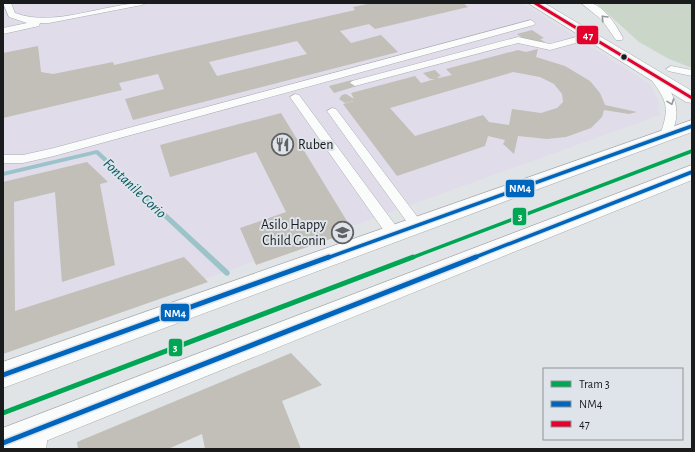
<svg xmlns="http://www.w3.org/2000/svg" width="695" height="452" font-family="'Alegreya Sans',sans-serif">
  <rect width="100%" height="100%" fill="#e1e4e7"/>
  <!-- commercial -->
  <path fill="#e0dce9" d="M3,3H522L650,84L658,100L660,115L3,352Z"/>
  <!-- green -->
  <path fill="#cad7c8" d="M596,3H692V68L669,59L639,42Z"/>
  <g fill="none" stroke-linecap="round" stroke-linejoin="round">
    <!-- stream -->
    <path fill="#9cc3ca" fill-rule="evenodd" d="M97,150L99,151L229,271L230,273L229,275L227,276L225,275L96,154L3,176V172Z"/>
  </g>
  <!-- building -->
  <path fill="#c2beb8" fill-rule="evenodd" d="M372,3H463L468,7L375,29L369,24L340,31L351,43L381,35L398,52L133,120L125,99L164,89L158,74L119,83L122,90L3,118V53L38,46L41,72L53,74L113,62L114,65L355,10L353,7ZM297,41L307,54L217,76L209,62Z
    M532,30L544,38L540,39L545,42L525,40L517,34Z
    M538,49L536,57L565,66L590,81L600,93L605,105L637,112L629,114L604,110L602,117L591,128L566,137L547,139L518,136L514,154L503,144L505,140L488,136L485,146L397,176L343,104L354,101H353L345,103L339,99L342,95L346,94L354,99L351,93L415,76L421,83L435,79H430L423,73L435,70L441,76L437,77L439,78L452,75L446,69L518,50L526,52ZM513,72L540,77L554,84L562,94L563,102L557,108L541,113L512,109L509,125L489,122L483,115L415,136L390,108Z
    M352,80L357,86L334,93L329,86Z
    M281,113L353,231L256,265L240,228L286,212L256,152L170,177L160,145Z
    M87,162L108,182L100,184L115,265L62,282L55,192L14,202L15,311L184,257L208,282L3,354V182Z
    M291,353L322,385L282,401L301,449H205L202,434L168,449H78L77,442Z"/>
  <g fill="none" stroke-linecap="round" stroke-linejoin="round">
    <defs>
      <path id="service" d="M3,3H11L15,13C55,28 104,3 146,3L142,5L49,23H40L39,26L3,34V28L27,23L9,17Z
        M581,3C584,3 588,2 591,3C605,7 617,26 623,38L622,40H616L602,20Z
        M531,20L535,23L534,25L54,156L23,163H3V155H23L54,148Z
        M591,33L595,36L594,38L550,50L518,43L355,86L350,83L352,81L518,37L550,44Z
        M671,66L692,70V76L668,71L666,69Z
        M653,72C658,73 661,78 664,82C678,99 681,118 669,137L665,138L660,135C671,105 666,100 648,75Z
        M295,94L299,95L399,230L401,234L399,238L394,239L389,238L290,97Z
        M332,108L336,109L422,223L424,226L422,229L417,231L412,229L327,111Z
        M40,419L46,422L49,428L46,449H28L34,422Z"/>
      <path id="tertiary" d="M692,120V132L3,388V362Z
        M692,165V180L26,449H3V428Z"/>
      <path id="secondary" d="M528,3H544L692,91V103L686,102Z"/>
    </defs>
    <!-- service casing -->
    <use href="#service" stroke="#abadaf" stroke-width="1"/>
    <!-- tertiary casing -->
    <use href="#tertiary" stroke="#abadaf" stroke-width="1"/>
    <!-- secondary casing -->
    <use href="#secondary" stroke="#abadaf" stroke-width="1"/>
    <!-- path -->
    <path stroke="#d0d0d2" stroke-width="1.5" stroke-dasharray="2 2" stroke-linecap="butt" d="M648,3C658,11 670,13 682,9L681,3
      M679,10L692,18
      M622,14L692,52
      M626,15L654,7"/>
    <!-- service -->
    <use href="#service" fill="#fafbfb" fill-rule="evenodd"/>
    <!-- tertiary -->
    <use href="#tertiary" fill="#fafbfb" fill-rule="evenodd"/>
    <!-- secondary -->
    <use href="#secondary" fill="#fafbfb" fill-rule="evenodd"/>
    <defs>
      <path id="bus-1-far1" d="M327,258L692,126
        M473,258L692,172"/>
      <path id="bus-1" d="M3,375L329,257
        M3,443L476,257"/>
      <path id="bus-2" d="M535,3L692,98"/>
    </defs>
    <!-- bus-1-far1 casing -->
    <use href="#bus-1-far1" stroke="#dee4ea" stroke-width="6"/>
    <!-- bus-1 casing -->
    <use href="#bus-1" stroke="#dee4ea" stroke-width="8"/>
    <!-- bus-2 casing -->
    <use href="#bus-2" stroke="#dee4ea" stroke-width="5"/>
    <!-- bus-1-far1 -->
    <use href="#bus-1-far1" stroke="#0065bd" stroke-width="3.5"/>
    <!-- bus-1 -->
    <use href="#bus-1" stroke="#0065bd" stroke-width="5"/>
    <!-- bus-2 -->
    <use href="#bus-2" stroke="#e4002b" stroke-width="3"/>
    <defs>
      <path id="tram-1-far1" d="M411,258L692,151"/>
      <path id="tram-1" d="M3,413L413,257"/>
    </defs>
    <!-- tram-1-far1 casing -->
    <use href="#tram-1-far1" stroke="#dee4ea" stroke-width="6"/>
    <!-- tram-1 casing -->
    <use href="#tram-1" stroke="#dee4ea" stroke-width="8"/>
    <!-- tram-1-far1 -->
    <use href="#tram-1-far1" stroke="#00a651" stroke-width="3.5"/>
    <!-- tram-1 -->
    <use href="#tram-1" stroke="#00a651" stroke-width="5"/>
  </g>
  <!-- one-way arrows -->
  <defs><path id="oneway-chevron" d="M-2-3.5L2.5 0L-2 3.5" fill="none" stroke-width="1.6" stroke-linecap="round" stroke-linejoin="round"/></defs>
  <g stroke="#959697">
    <use href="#oneway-chevron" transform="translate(604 18) rotate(-133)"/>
    <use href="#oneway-chevron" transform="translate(671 102) rotate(70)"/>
  </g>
  <!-- icons -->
  <defs>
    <symbol id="restaurant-ring" viewBox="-11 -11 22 22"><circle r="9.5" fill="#dee4ea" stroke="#5f6164" stroke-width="1.5"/><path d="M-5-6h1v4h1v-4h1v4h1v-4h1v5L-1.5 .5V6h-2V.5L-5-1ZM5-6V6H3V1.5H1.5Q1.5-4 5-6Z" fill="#5f6164"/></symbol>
    <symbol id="school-ring" viewBox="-11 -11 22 22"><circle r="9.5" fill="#dee4ea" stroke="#5f6164" stroke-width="1.5"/><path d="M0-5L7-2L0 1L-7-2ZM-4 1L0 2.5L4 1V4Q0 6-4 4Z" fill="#5f6164"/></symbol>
  </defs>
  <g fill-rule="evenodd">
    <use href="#restaurant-ring" x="270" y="132" width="25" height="25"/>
    <use href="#school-ring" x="330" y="220" width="25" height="25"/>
  </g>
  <!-- markers -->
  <circle fill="#191b1d" stroke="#dee4ea" stroke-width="1.5" cx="624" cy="57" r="3.5"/>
  <g text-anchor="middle" stroke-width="4" stroke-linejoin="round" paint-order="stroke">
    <!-- poi labels -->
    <g font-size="14" fill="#191b1d" stroke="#dee4ea" text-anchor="start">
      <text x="298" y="149">Ruben</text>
      <text x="326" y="229" text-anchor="end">Asilo Happy<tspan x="326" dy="16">Child Gonin</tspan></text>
    </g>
    <!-- water labels -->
    <g font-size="15" font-style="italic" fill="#025660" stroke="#dee4ea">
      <text transform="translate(135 188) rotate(43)" y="5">Fontanile Corio</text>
    </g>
  </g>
  <g stroke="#dee4ea" stroke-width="1.5">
    <rect x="576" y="25" width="23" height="20" rx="4" fill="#e4002b"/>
    <rect x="505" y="179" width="30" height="19" rx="4" fill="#0065bd"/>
    <rect x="512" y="207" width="15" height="19" rx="4" fill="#00a651"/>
    <rect x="160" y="303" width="30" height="19" rx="4" fill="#0065bd"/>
    <rect x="168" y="338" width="15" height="19" rx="4" fill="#00a651"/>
  </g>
  <g font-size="11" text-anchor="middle" font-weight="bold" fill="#fff">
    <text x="588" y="39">47</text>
    <text x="520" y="192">NM4</text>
    <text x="520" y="220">3</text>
    <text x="175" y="317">NM4</text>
    <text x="175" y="351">3</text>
  </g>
  <!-- border -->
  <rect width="695" height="452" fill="none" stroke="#191b1d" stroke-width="8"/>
  <!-- legend -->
  <rect x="543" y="368" width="140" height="72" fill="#dee4ea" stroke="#8f9498"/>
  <rect x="551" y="381" width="20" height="6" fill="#00a651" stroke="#8f9498"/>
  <text x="579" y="388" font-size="12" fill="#191b1d">Tram 3</text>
  <rect x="551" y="401" width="20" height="6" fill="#0065bd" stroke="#8f9498"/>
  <text x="579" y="408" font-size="12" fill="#191b1d">NM4</text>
  <rect x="551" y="421" width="20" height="6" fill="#e4002b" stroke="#8f9498"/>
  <text x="579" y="428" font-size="12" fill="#191b1d">47</text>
</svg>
